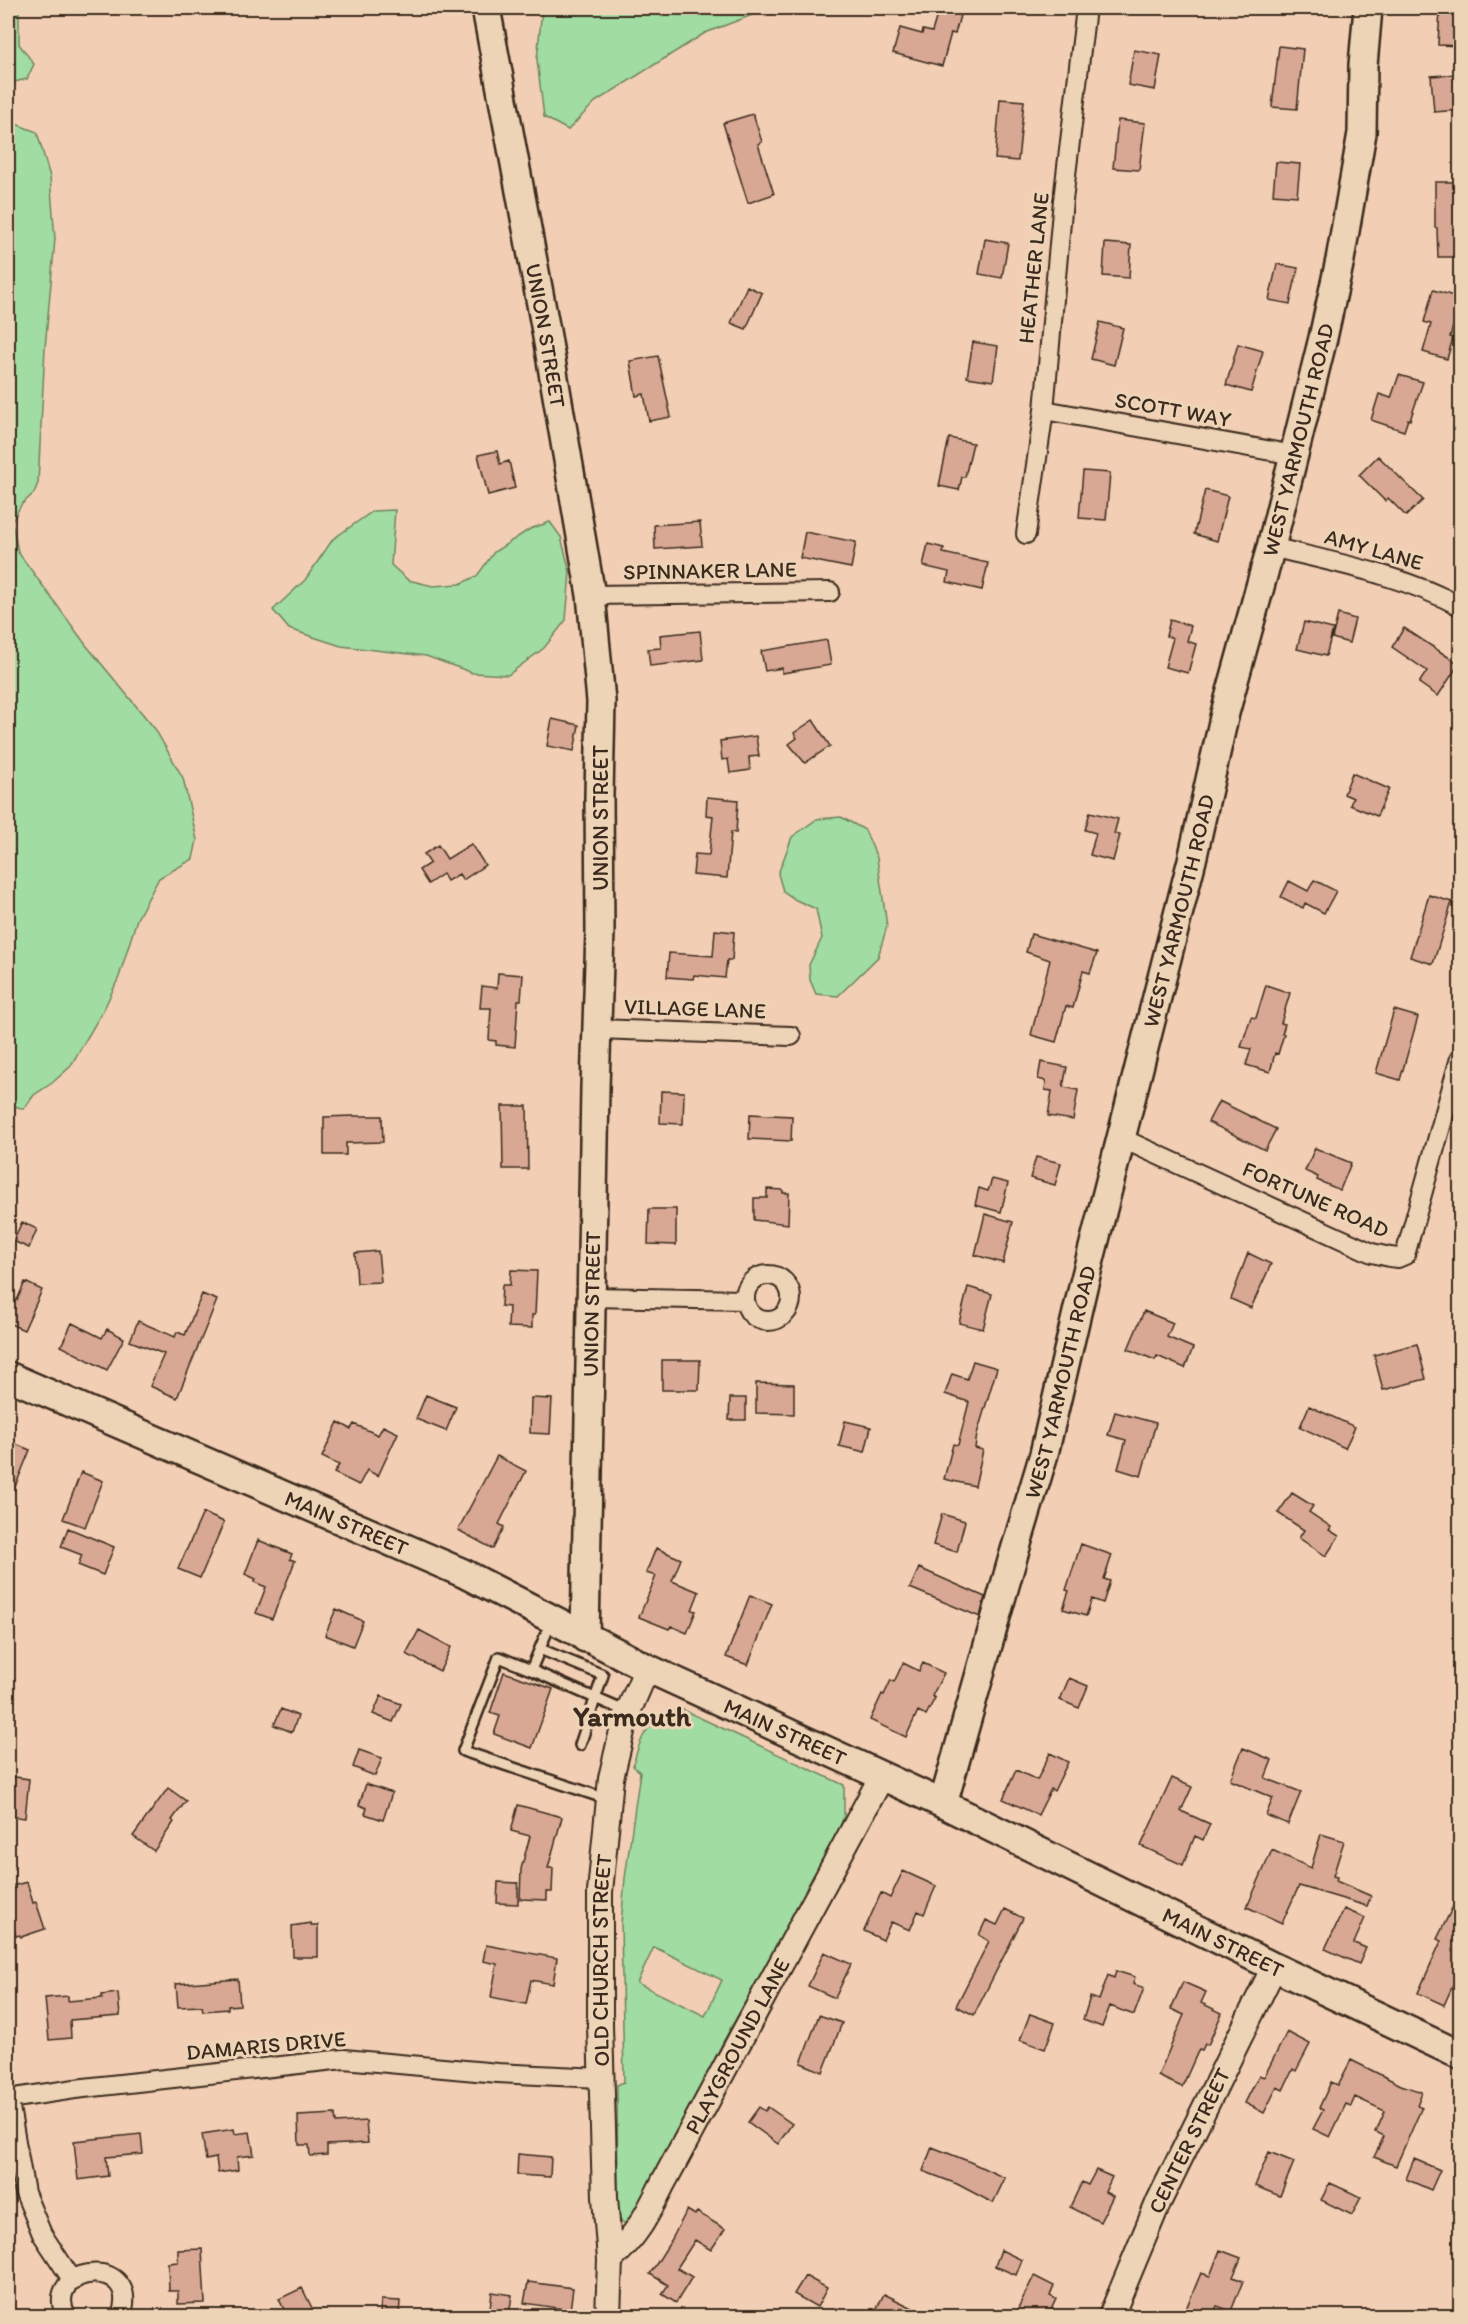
<svg xmlns="http://www.w3.org/2000/svg" width="1468" height="2324" font-family="Itim,sans-serif">
  <rect width="100%" height="100%" fill="#f2cfb4"/>
  <filter id="ink" filterUnits="userSpaceOnUse"><feTurbulence type="fractalNoise" baseFrequency=".0167" numOctaves="2"/><feDisplacementMap in="SourceGraphic" scale="12" xChannelSelector="R" yChannelSelector="G"/><feConvolveMatrix kernelMatrix="1 2 1 2 8 2 1 2 1" color-interpolation-filters="sRGB"/></filter>
  <g filter="url(#ink)">
    <!-- green -->
    <path fill="#a1dca2" stroke="#6e8360" stroke-width="1.5" fill-rule="evenodd" d="M8,8H19V44L34,64L27,79L10,83L8,82Z
      M542,8H771L705,33L595,102L568,130L544,117L537,60Z
      M8,121L37,132L50,177L55,239L45,348L38,483L34,493L21,505L12,522L18,552L86,645L155,729L183,778L197,840L193,859L159,878L137,919L119,977L104,1009L70,1067L52,1083L34,1095L24,1109L8,1104Z
      M395,510L391,565L408,580L433,586L460,584L477,576L494,552L530,529L550,522L561,537L570,572L566,620L544,648L508,675L473,673L426,656L341,646L289,629L273,610L305,580L333,539L373,511Z
      M841,817L865,830L877,858L887,926L878,957L838,996L816,994L810,980L809,965L822,938L816,909L796,900L783,891L778,874L792,837L817,819Z
      M679,1708L844,1785V1816L834,1843L723,2042L637,2215L627,2224L622,2222L619,2217L618,2207L617,2085L624,2082L621,1924L625,1878L640,1772L633,1766C640,1736 648,1719 679,1708ZM654,1947L722,1980L705,2016L637,1983Z"/>
    <!-- building -->
    <path fill="#d8a894" stroke="#3b2a1e" stroke-width="1.5" d="M939,8H962L955,34L951,33L942,66L893,53L900,28L922,34L923,30L932,32Z
      M1440,8H1461V46L1438,45Z
      M1279,46L1303,49L1297,109L1272,107Z
      M1134,50L1161,55L1155,90L1128,85Z
      M1458,74L1461,110L1434,112L1431,76Z
      M1000,99L1024,101L1018,161L995,159Z
      M753,114L762,142L758,144L774,194L748,203L723,123Z
      M1118,120L1145,123L1139,170L1113,168Z
      M1276,162L1300,164L1297,196L1273,194Z
      M1435,182H1461V257H1438L1437,228H1435Z
      M985,239L1008,243L1002,278L979,274Z
      M1105,243L1131,245L1129,278L1103,276Z
      M1277,264L1298,268L1290,304L1269,300Z
      M747,286L762,293L746,329L731,323Z
      M1433,290L1461,298L1450,337L1453,338L1447,359L1423,352L1431,324L1424,322Z
      M1100,322L1123,328L1114,365L1091,359Z
      M973,342L998,346L993,381L967,377Z
      M1238,344L1263,351L1251,392L1226,385Z
      M658,356L671,417L649,421L644,394L636,396L630,361Z
      M1399,375L1423,382L1410,420L1408,419L1404,431L1371,420L1379,394L1391,398Z
      M949,438L973,443L965,477H962L959,490L939,486Z
      M497,451L500,464L509,461L515,488L488,495L478,455Z
      M1378,456L1423,500L1406,516L1388,498L1385,501L1359,475Z
      M1083,471L1110,473L1106,520L1079,518Z
      M1205,490L1228,496L1217,541L1194,534Z
      M700,522L702,546L655,549L654,525Z
      M805,532L856,542L851,568L800,558Z
      M928,544L944,548L943,553L988,563L982,590L947,582L949,572L923,566Z
      M1338,614L1355,619L1349,643L1332,638Z
      M1170,620L1191,626L1187,641L1196,644L1188,673L1165,667L1173,638L1166,636Z
      M1304,622L1333,629L1326,656L1297,649Z
      M1404,628L1459,664L1438,696L1419,683L1427,671L1392,647Z
      M700,631L703,660L650,666L648,649L661,648L660,635Z
      M827,640L831,665L782,673V668L765,671L761,651Z
      M552,719L579,725L574,751L547,746Z
      M813,720L830,746L805,763L789,744L797,738L794,733Z
      M756,736L759,756L749,757L750,770L730,773L728,759L722,760L720,741Z
      M1352,773L1389,789L1377,816L1350,805L1353,798L1344,794Z
      M707,797L738,800L736,833L731,832L727,878L693,875L695,854L709,855L713,816L706,815Z
      M1090,812L1118,819L1114,834L1120,835L1113,861L1090,855L1096,833L1085,830Z
      M471,844L485,865L463,880L459,874L447,881L443,874L428,884L419,870L430,863L424,854L438,845L447,859Z
      M1314,880L1336,891L1324,913L1305,903L1303,908L1281,897L1289,881L1308,891Z
      M1429,895L1452,902L1433,964L1410,957Z
      M715,930L734,932L732,960H727L725,978L694,975L693,979L667,977L669,953L713,956Z
      M1031,934L1097,953L1090,973L1083,971L1073,1008L1066,1006L1056,1042L1031,1035L1050,960L1026,952Z
      M498,973L523,975L521,1000H518L515,1047L496,1045V1041L489,1040L491,1008H480L482,986L497,988Z
      M1266,985L1290,993L1281,1023L1285,1024L1282,1034H1284L1278,1054L1275,1053L1270,1072L1246,1065L1251,1049L1241,1047L1251,1017L1256,1018Z
      M1394,1010L1418,1017L1400,1080L1376,1073Z
      M1041,1062L1067,1067L1063,1087L1078,1090L1073,1120L1048,1116L1052,1091L1045,1090L1046,1081L1038,1079Z
      M661,1091L684,1092L683,1124L660,1123Z
      M1219,1101L1276,1129L1265,1150L1208,1122Z
      M502,1106H527L528,1169H503Z
      M750,1114L792,1116L791,1141L749,1139Z
      M353,1116H382L383,1142L346,1143V1155H324V1117Z
      M1315,1148L1351,1163L1340,1190L1317,1180L1318,1177L1305,1171Z
      M1036,1157L1061,1163L1055,1185L1030,1178Z
      M992,1179L1008,1183L1001,1212L975,1205L979,1188L988,1191Z
      M767,1189L783,1190V1193H789L788,1224L754,1220V1198H767Z
      M649,1209H676V1245L648,1244Z
      M985,1214L1013,1222L1003,1263L975,1255Z
      M22,1222L37,1229L29,1248L13,1241Z
      M378,1251L381,1282L357,1283L355,1253Z
      M1248,1253L1271,1264L1251,1308L1231,1299Z
      M511,1270L537,1271L535,1315H532V1328L508,1327L509,1307L501,1306L502,1285H510Z
      M25,1282L42,1290L24,1330L8,1323V1296L17,1300Z
      M968,1287L992,1294L983,1329L959,1323Z
      M202,1294L217,1300L177,1398L150,1386L164,1354L130,1341L138,1321L175,1337L177,1332L185,1335Z
      M1144,1311L1173,1323L1167,1337L1193,1348L1185,1368L1157,1356L1155,1360L1128,1349Z
      M72,1323L102,1338L107,1329L124,1338L107,1370L61,1346Z
      M1417,1344L1426,1379L1383,1390L1374,1355Z
      M662,1360H700L699,1390H662Z
      M973,1361L997,1368L977,1434L975,1448L983,1450L975,1486L944,1479L953,1444L958,1445L969,1402L945,1394L952,1374L967,1379Z
      M756,1383L794,1384V1414L756,1413Z
      M426,1395L456,1407L446,1431L416,1419Z
      M531,1398L552,1399L550,1434L530,1433Z
      M730,1398H746V1420H729Z
      M1309,1406L1355,1427L1345,1448L1300,1427Z
      M1115,1412L1156,1423L1141,1476L1118,1469L1126,1440L1108,1435Z
      M845,1421L871,1427L865,1452L839,1446Z
      M338,1422L351,1429L354,1424L378,1435L383,1426L398,1433L378,1476L367,1470L359,1485L334,1473L339,1465L322,1457Z
      M8,1441L30,1450L8,1504Z
      M497,1456L526,1471L499,1524L504,1527L493,1549L458,1530Z
      M81,1472L103,1481L85,1527L63,1519Z
      M1292,1493L1313,1506L1309,1512L1331,1527L1329,1530L1339,1536L1326,1556L1299,1538L1304,1530L1278,1513Z
      M203,1513L224,1522L200,1578L178,1569Z
      M942,1514L965,1521L957,1552L933,1545Z
      M68,1528L114,1547L103,1575L78,1565L82,1555L61,1547Z
      M258,1540L292,1554L290,1559L295,1561L272,1619L256,1613L266,1587L254,1582L256,1579L245,1574Z
      M1081,1544L1112,1555L1104,1579L1110,1581L1103,1603L1092,1599L1086,1616L1063,1609L1069,1591L1066,1590Z
      M656,1548L681,1559L672,1581L699,1592L692,1610L696,1611L687,1633L671,1626L669,1629L639,1617L656,1576L646,1573Z
      M919,1568L985,1597L980,1617L910,1588Z
      M750,1595L772,1604L748,1665L726,1657Z
      M336,1609L363,1621L353,1646L325,1635Z
      M419,1630L451,1647L440,1671L406,1654Z
      M903,1663L919,1671L923,1663L944,1673L932,1696L935,1698L926,1715L918,1711L906,1737L870,1720L882,1694L884,1695L891,1680L894,1682Z
      M504,1672L553,1689L532,1748L494,1734L500,1716L490,1713Z
      M1069,1678L1088,1686L1079,1708L1060,1700Z
      M381,1696L401,1704L393,1722L373,1714Z
      M281,1709L298,1716L292,1732L274,1725Z
      M1243,1748L1272,1760L1265,1778L1301,1792L1288,1824L1266,1815L1273,1798L1230,1780Z
      M359,1750L382,1758L375,1776L353,1767Z
      M1050,1753L1068,1762L1054,1791L1051,1789L1038,1815L1003,1799L1016,1770L1037,1780Z
      M8,1776L29,1779L25,1818L8,1816Z
      M1172,1778L1192,1787L1181,1811L1210,1824L1203,1840L1195,1836L1183,1865L1141,1846Z
      M366,1784L392,1793L383,1820L365,1814L367,1808L359,1805Z
      M168,1788L186,1801L172,1820L174,1822L154,1851L133,1836Z
      M518,1805L562,1817L548,1868H553L552,1892H547V1900L520,1899L521,1869L530,1836L511,1831Z
      M1321,1834L1344,1841L1333,1876L1337,1877L1336,1881L1371,1896L1367,1906L1299,1886L1282,1923L1247,1907L1272,1850L1311,1868Z
      M903,1871L936,1886L924,1914L918,1911L910,1930L891,1922L883,1940L864,1931L881,1893L890,1898Z
      M27,1882L33,1903L36,1902L45,1929L21,1937L20,1935L16,1936L8,1910V1887Z
      M498,1882L518,1883V1904L497,1903Z
      M1461,1890V1967L1444,2005L1418,1993L1441,1941L1437,1939Z
      M1005,1909L1023,1918L974,2015L956,2006L989,1941L979,1935L986,1920L997,1925Z
      M1344,1909L1365,1918L1354,1943L1366,1948L1359,1964L1325,1949Z
      M311,1923V1925H318V1957H293L292,1926Z
      M486,1945L557,1958L553,1984L531,1980L526,2004L491,1997L497,1964L483,1961Z
      M824,1952L851,1964L835,1998L808,1986Z
      M1116,1971L1135,1977L1133,1984L1144,1988L1134,2015L1110,2006L1102,2027L1083,2020L1090,1997L1099,2000L1108,1975L1114,1978Z
      M238,1979L240,2005L228,2006V2009L203,2011L202,2006L178,2007L176,1984Z
      M1183,1982L1206,1992L1201,2003L1222,2013L1208,2045L1205,2044L1202,2050L1199,2049L1182,2087L1158,2076L1184,2015L1171,2009Z
      M118,1993L120,2016L70,2020L71,2038L49,2040L45,1998L68,1996V2001L102,1998V1995Z
      M1030,2014L1055,2023L1045,2049L1020,2040Z
      M819,2015L842,2023L823,2072L801,2063Z
      M1287,2032L1310,2044L1296,2071L1293,2069L1283,2090L1277,2087L1264,2113L1245,2103L1259,2075L1264,2077Z
      M1351,2060L1401,2085L1422,2092L1417,2105L1422,2107L1396,2166L1374,2157L1384,2136L1376,2132L1385,2111L1355,2097L1351,2106L1346,2104L1330,2137L1313,2129L1323,2110L1319,2108L1331,2082L1338,2085Z
      M759,2107L765,2111L768,2107L792,2124L778,2144L748,2122Z
      M335,2114L336,2123L366,2121L368,2143L327,2145V2155L310,2156L309,2145H299L298,2116Z
      M234,2129L235,2134L250,2132L254,2155L237,2157L238,2170L218,2173L216,2158L206,2160L202,2134Z
      M141,2134L143,2154L106,2157L108,2176L78,2180L74,2141Z
      M932,2147L968,2161L1005,2178L993,2203L957,2184L923,2171Z
      M1269,2152L1294,2162L1280,2196L1255,2186Z
      M518,2154L551,2157L550,2177L517,2175Z
      M1414,2159L1440,2170L1431,2190L1406,2179Z
      M1096,2170L1112,2177L1105,2192L1113,2196L1100,2222L1070,2207L1082,2182L1088,2185Z
      M1330,2183L1361,2197L1352,2215L1321,2200Z
      M687,2210L695,2215L697,2212L725,2229L711,2250L695,2240L677,2268L692,2277L676,2303L662,2294L668,2285L650,2274L672,2239Z
      M202,2249L205,2303L178,2304V2291H169L168,2263L178,2262V2250Z
      M1001,2250L1022,2260L1016,2275L995,2266Z
      M1220,2250L1241,2258L1233,2277L1243,2281L1231,2311L1217,2306L1213,2316H1183L1201,2273L1210,2276Z
      M805,2276L827,2288L817,2307L794,2294Z
      M1034,2276L1054,2286L1050,2296L1056,2299L1048,2316H1014Z
      M528,2282L573,2288L570,2310L524,2303Z
      M302,2288L316,2316H287L279,2299Z
      M492,2292L512,2295L509,2316H489Z
      M884,2294L929,2316H889L876,2310Z
      M381,2300L400,2301L399,2316H380Z"/>
    <g fill="none" stroke-linecap="round" stroke-linejoin="round">
      <defs>
        <path id="service" d="M551,1622L531,1670L627,1712
          M540,1649L603,1675L580,1745
          M531,1670L499,1657L463,1751L607,1799"/>
        <path id="minor" d="M1044,410L1294,455
          M1026,534L1044,410L1063,200L1086,8
          M1271,547C1336,563 1402,575 1460,606
          M591,595L830,592
          M597,1029L791,1036
          M1121,1138L1372,1253L1390,1257L1398,1258L1405,1255L1407,1248L1460,1058
          M745 1298a23 23 0 1 1 46 0a23 23 0 1 1-46 0Z
          M591,1297L745,1300
          M8,2096L25,2193L42,2234L73,2281
          M8,2099L75,2089L344,2059L498,2073L601,2078
          M66,2316C41,2264 143,2255 121,2316"/>
        <g id="tertiary">
          <path id="s1" d="M610,2260L605,2197L600,2026V1892L611,1778L625,1719L647,1668"/>
          <path id="s2" d="M608,2316L610,2260C638,2234 646,2217 663,2183L882,1776"/>
          <path id="s3" d="M1111,2316L1159,2201L1274,1967"/>
        </g>
        <g id="secondary">
          <path id="s4" d="M486,8L546,331L591,595L601,701L599,796L600,931L595,1088L585,1638"/>
          <path id="s5" d="M8,1376L463,1573L647,1668L943,1804L1274,1967L1460,2055"/>
          <path id="s6" d="M943,1804L1013,1557L1044,1454L1083,1287L1192,860L1225,713L1271,547L1323,338L1340,260L1362,133L1363,65L1368,8"/>
        </g>
      </defs>
      <!-- service casing -->
      <use href="#service" stroke="#3b2a1e" stroke-width="14"/>
      <!-- minor casing -->
      <use href="#minor" stroke="#3b2a1e" stroke-width="22"/>
      <!-- tertiary casing -->
      <use href="#tertiary" stroke="#3b2a1e" stroke-width="28"/>
      <!-- secondary casing -->
      <use href="#secondary" stroke="#3b2a1e" stroke-width="32"/>
      <!-- service -->
      <use href="#service" stroke="#eed4b6" stroke-width="9"/>
      <!-- minor -->
      <use href="#minor" stroke="#eed4b6" stroke-width="18"/>
      <!-- tertiary -->
      <use href="#tertiary" stroke="#eed4b6" stroke-width="24"/>
      <!-- secondary -->
      <use href="#secondary" stroke="#eed4b6" stroke-width="27"/>
    </g>
  </g>
  <g text-anchor="middle" stroke-width="6" stroke-linejoin="round" paint-order="stroke">
    <!-- street labels -->
    <g font-size="22" fill="#3b2a1e" stroke="#eed4b6">
      <text transform="translate(1033 268) rotate(-84)" y="8">HEATHER LANE</text>
      <text dy="8" stroke="none"><textPath href="#s4" startOffset="333">UNION STREET</textPath></text>
      <text transform="translate(1173 409) rotate(10)" y="8">SCOTT WAY</text>
      <text dy="8" stroke="none"><textPath href="#s6" startOffset="1410">WEST YARMOUTH ROAD</textPath></text>
      <text transform="translate(1374 549) rotate(16)" y="8">AMY LANE</text>
      <text transform="translate(710 570) rotate(-1)" y="8">SPINNAKER LANE</text>
      <text transform="translate(600 818) rotate(-90)" y="8">UNION STREET</text>
      <text dy="8" stroke="none"><textPath href="#s6" startOffset="924">WEST YARMOUTH ROAD</textPath></text>
      <text transform="translate(695 1008) rotate(2)" y="8">VILLAGE LANE</text>
      <text transform="translate(1316 1199) rotate(24)" y="8">FORTUNE ROAD</text>
      <text transform="translate(591 1304) rotate(-89)" y="8">UNION STREET</text>
      <text dy="8" stroke="none"><textPath href="#s6" startOffset="438">WEST YARMOUTH ROAD</textPath></text>
      <text dy="8" stroke="none"><textPath href="#s5" startOffset="369">MAIN STREET</textPath></text>
      <text dy="8" stroke="none"><textPath href="#s5" startOffset="855">MAIN STREET</textPath></text>
      <text dy="8" stroke="none"><textPath href="#s5" startOffset="1341">MAIN STREET</textPath></text>
      <text dy="8" stroke="none"><textPath href="#s1" startOffset="300">OLD CHURCH STREET</textPath></text>
      <text transform="translate(266 2045) rotate(-5)" y="8">DAMARIS DRIVE</text>
      <text dy="8" stroke="none"><textPath href="#s2" startOffset="306">PLAYGROUND LANE</textPath></text>
      <text dy="8" stroke="none"><textPath href="#s3" startOffset="192">CENTER STREET</textPath></text>
    </g>
    <!-- district labels -->
    <g font-size="28" font-weight="bold" fill="#3b2a1e" stroke="#eed4b6">
      <text x="632" y="1726">Yarmouth</text>
    </g>
  </g>
  <!-- margin -->
  <rect width="1468" height="2324" fill="none" stroke="#eed4b6" stroke-width="30"/>
  <rect x="15" y="15" width="1438" height="2294" fill="none" stroke="#3b2a1e" stroke-width="2" filter="url(#ink)"/>
</svg>
